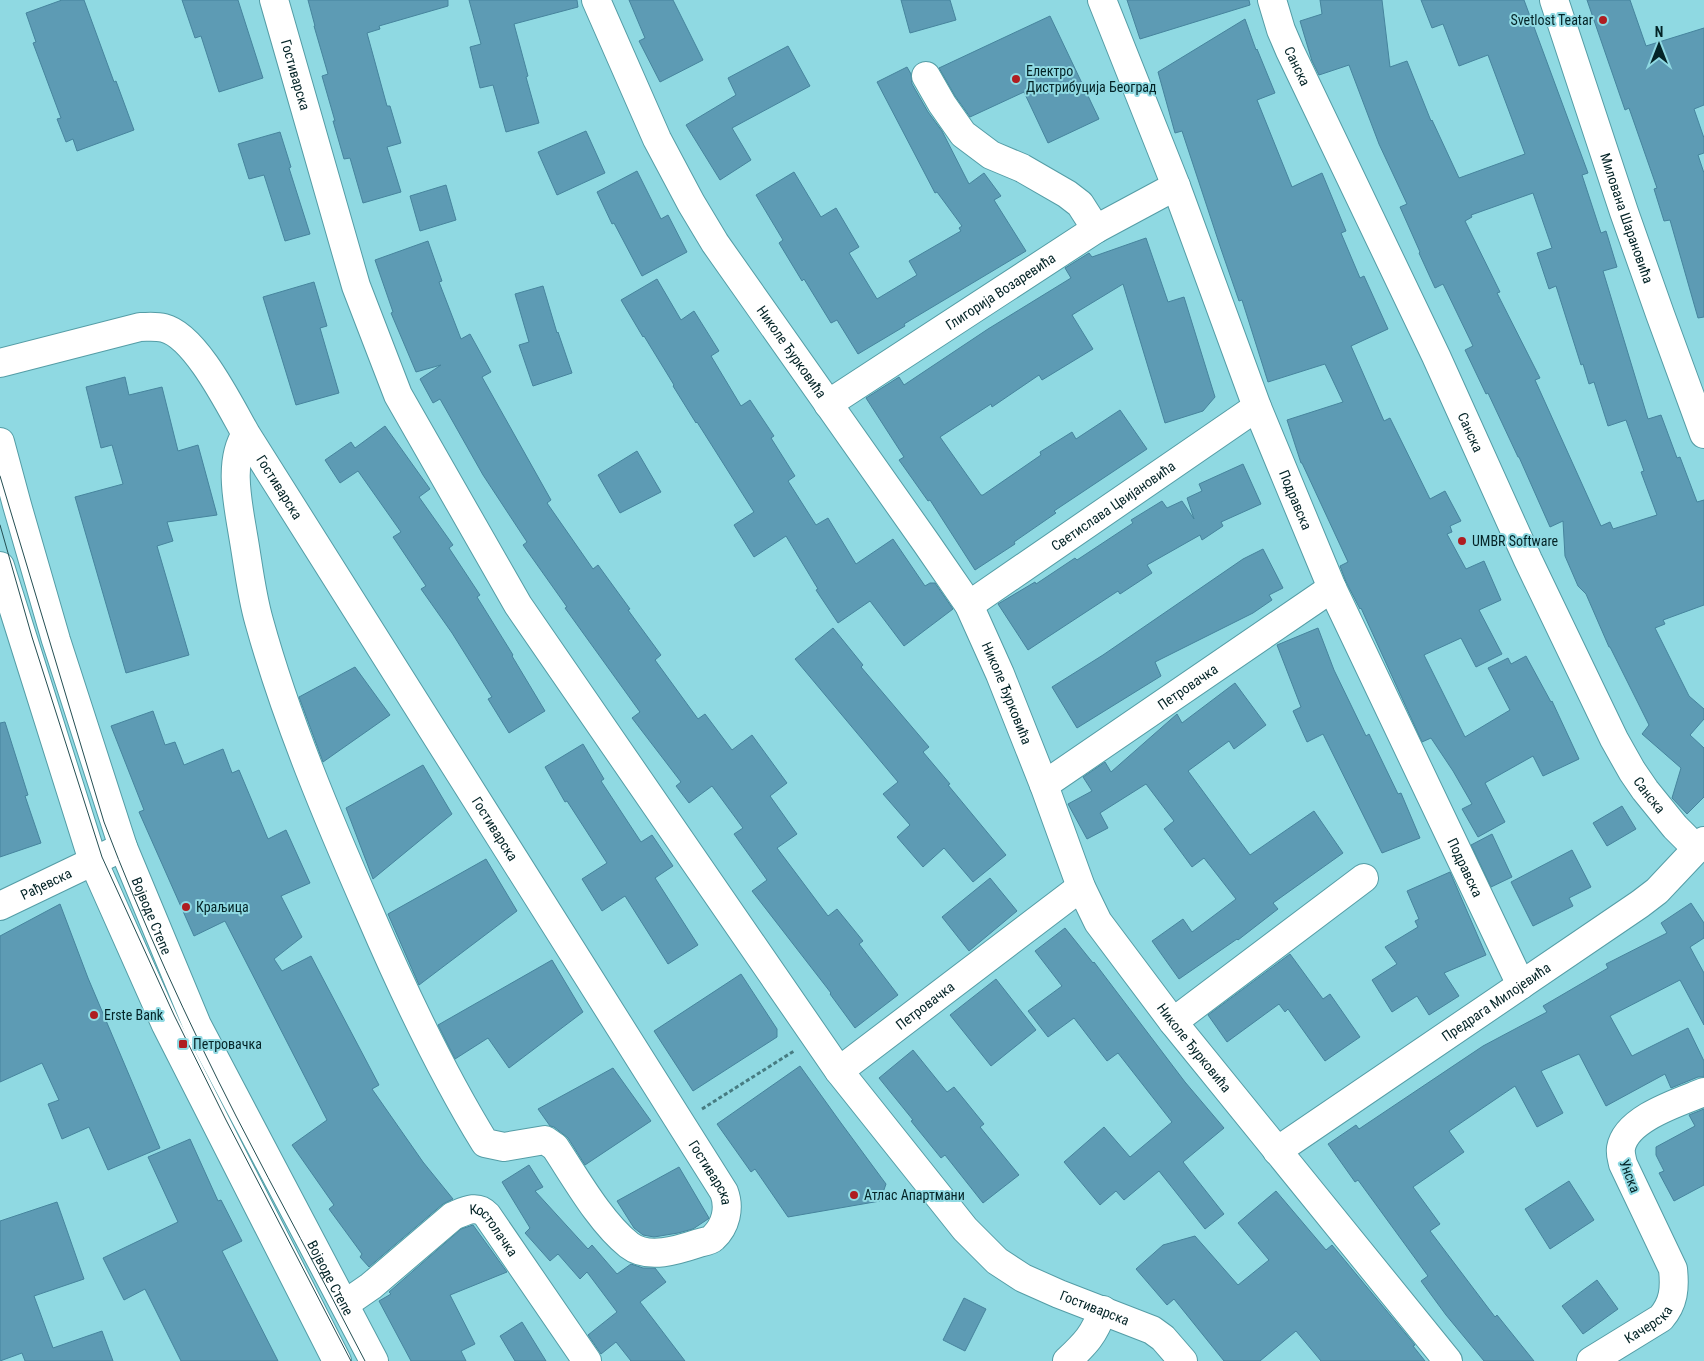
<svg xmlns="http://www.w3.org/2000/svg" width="1704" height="1361" font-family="'Roboto Condensed',sans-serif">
  <rect width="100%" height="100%" fill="#8fd9e2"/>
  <!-- building -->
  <path fill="#5d9bb4" stroke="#46849d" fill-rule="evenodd" d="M62,0H84L114,82L116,81L134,130L77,151L73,139L66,142L57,119L61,118L33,43L36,42L26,13Z
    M182,0H238L263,78L219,92L201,36L195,38Z
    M308,0H448V6L379,26L380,29L367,33L387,106H390L401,143L387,147L401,192L363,203L350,158L344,159L333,121H335L322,76L328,74L314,26H315Z
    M469,0H577L578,7L514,24L528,76L526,77L539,123L506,132L493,85L480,88L470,47L481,44Z
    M629,0H673L703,60L660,82L639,41L645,38Z
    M901,0H950L956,20L910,33Z
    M1127,0H1249L1250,5L1140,39Z
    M1320,0H1382L1390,67L1407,61L1431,121L1432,120L1459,178L1525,154L1488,55L1459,66L1443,24L1432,28L1421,0H1524L1588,173L1582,175L1601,233L1606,231L1617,267L1603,271L1648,419L1661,415L1677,458L1680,457L1697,502L1704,500V605L1663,620L1665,624L1655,628L1689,696L1704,709V719L1690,735L1704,748V797L1687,814L1672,798L1681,768L1642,734L1649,725L1610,647H1609L1586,594L1578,586L1565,556L1563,521L1550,527L1519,457H1518L1488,393L1486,394L1465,350L1473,346L1443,284L1435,288L1419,253L1420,252L1400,207L1407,204L1379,144L1349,65L1319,75L1312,61L1300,21L1322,14ZM1533,193L1552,248L1537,253L1549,289L1556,286L1581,365L1583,364L1589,384L1594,382L1608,426L1626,420L1644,471L1641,472L1657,515L1613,529L1610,522L1601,526L1535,380L1540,378L1497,293L1500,292L1465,221L1472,217L1471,215Z
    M1587,0H1630L1646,46L1704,28V105L1694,109L1704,138V153L1698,155L1704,173V317L1698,318L1670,220L1664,221L1654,189L1657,188L1629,108L1625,110Z
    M1050,16L1099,119L1048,143L1024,92L970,117L955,96L939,68Z
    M1245,19L1256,50L1257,49L1275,93L1257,100L1292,187L1322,173L1346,231L1341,233L1360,278L1364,276L1388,329L1351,346L1384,421L1390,418L1430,499L1445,491L1461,521L1450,526L1452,532L1447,534L1466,569L1484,561L1501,600L1479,610L1502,654L1476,667L1461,638L1424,655L1465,737L1510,710L1488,668L1508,658L1511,664L1526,656L1551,702L1552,701L1579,759L1543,776L1533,756L1485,783L1505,822L1478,837L1462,809L1472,804L1453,771L1431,738L1422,742L1361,608L1360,609L1346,582L1340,566L1348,562L1302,463H1301L1287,420L1343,402L1325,364L1268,382L1242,300L1239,301L1221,249L1182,131L1175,133L1158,72Z
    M788,46L810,86L732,128L751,160L720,180L686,125L736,95L728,78Z
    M907,67L911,74L912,84L928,112L942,131L969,184L984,173L1001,196L994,200L1026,251L904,324L905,326L858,354L837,320L831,323L804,279L802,281L779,243L783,240L756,195L794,172L821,217L836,208L859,247L849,253L877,299L917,275L909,261L961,231L959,228L962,226L937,192L935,193L877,82Z
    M586,131L605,173L557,195L538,152Z
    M280,132L291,167L289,168L310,234L285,241L264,175L249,179L238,144Z
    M637,171L661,219L668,215L687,252L642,276L614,223L612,224L597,192Z
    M446,185L456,220L420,231L410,196Z
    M1146,238L1168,302L1184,297L1215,397L1203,411L1165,423L1123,284L1072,315L1093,349L1042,380L1039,375L992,407L991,404L940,437L981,495H983L1041,455L1040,452L1072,432L1076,439L1120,410L1147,449L1054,511L1056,513L1014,542L1015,544L975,570L930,500L928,501L899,460L904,457L866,398L899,377L904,385L988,329L1071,278L1065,268L1089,253L1092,257Z
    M428,241L442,281L439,282L461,339L470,334L491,372L482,377L551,500L547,503L593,569L598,565L630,609L628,610L661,655L655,660L698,719L705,714L732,750L752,735L787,783L770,796L797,834L777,848L828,916L837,909L863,941L859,944L898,995L855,1028L830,994L831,993L752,891L767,880L734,834L743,828L712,786L689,803L676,786L681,782L632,718L640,712L565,608L567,607L523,545L527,542L483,475L440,399L433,403L420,379L441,365L416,372L391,313L393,312L375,260Z
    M657,279L681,320L694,311L719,351L711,356L741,406L750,400L774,436L771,438L795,476L788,481L816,525L828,518L856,564L893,539L925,586L930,583H935L953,609L904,646L870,601L838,623L816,590L818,589L786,536L754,557L734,525L754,512L697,422L696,423L673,386L674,385L644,336L643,337L621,300Z
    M314,282L327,326L320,328L339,393L296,405L263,297Z
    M543,286L557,333L558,332L572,373L533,386L519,345L529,342L515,294Z
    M125,377L129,395L162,387L178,451L198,445L217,515L167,522L173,541L157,546L189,655L126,673L75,497L123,484L112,445L101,448L86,387Z
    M385,426L430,489L419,497L453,545L449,548L480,595L477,597L513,655L512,656L545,711L509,733L488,699L492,697L452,633L421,589L426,586L393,537L401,532L358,471L340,483L325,460L351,442L355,448Z
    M637,451L661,492L620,513L598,475Z
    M1243,464L1261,504L1221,522L1223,526L1202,540L1200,535L1147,565L1152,573L1120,594L1118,591L1028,650L998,604L1035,582L1036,584L1075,558L1077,560L1133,523L1131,520L1162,501L1167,508L1182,501L1194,519L1187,498L1202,491L1199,484Z
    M1263,549L1283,588L1269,595L1272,600L1253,613L1155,662L1161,676L1077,728L1052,687L1103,655L1243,559Z
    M833,628L863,665L861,667L929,747L923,752L950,784L948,785L1006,855L973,882L944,848L923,867L897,837L910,825L883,794L898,782L795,659Z
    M1318,628L1334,670L1366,736L1369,734L1398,794L1401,793L1420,838L1382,853L1323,734L1307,742L1293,711L1301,707L1277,645Z
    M355,667L390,715L323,762L299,697Z
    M1235,683L1266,725L1234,749L1229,741L1188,771L1250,855L1314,811L1343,853L1273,903L1278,909L1238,940L1237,939L1179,979L1152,941L1183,919L1192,932L1236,899L1204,858L1192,867L1164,829L1174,821L1146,784L1100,813L1108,828L1087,839L1068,804L1092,791L1083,777L1105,762L1111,772L1177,714L1182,723Z
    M153,711L165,745L175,742L184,765L223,749L232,773L239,770L268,839L286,830L310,883L281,896L302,937L274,959L282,971L311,956L379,1085L372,1089L423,1162L453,1199L443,1204L369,1267L360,1257L362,1254L329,1209L334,1205L292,1145L327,1120L225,921L194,936L139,812L144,810L111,726Z
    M5,722L28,795L25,796L41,843L0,857V723Z
    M583,744L604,779L601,781L641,842L652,835L673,866L655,878L698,945L668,964L625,896L602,911L582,879L607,863L567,801L565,802L545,767Z
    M423,765L452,814L373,879L346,808Z
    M1622,806L1636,829L1607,846L1593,823Z
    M1492,834L1512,877L1491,887L1471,845Z
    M1572,850L1591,887L1569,898L1573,906L1533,926L1511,882Z
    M486,859L517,911L419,985L388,914Z
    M1450,872L1486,955L1444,973L1459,996L1429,1015L1417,996L1392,1012L1372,980L1397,964L1385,947L1418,927L1415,921L1419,919L1407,891Z
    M990,878L1017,911L969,951L942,917Z
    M1691,903L1704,923V938L1690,947L1704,973V1025L1680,980L1610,1016L1632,1056L1688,1028L1704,1061V1077H1698L1671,1088L1665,1074L1606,1106L1579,1054L1541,1071L1563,1113L1537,1127L1515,1086L1449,1131L1464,1152L1413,1187L1440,1224L1430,1231L1495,1317L1497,1315L1534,1361H1484L1446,1315L1421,1281L1428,1276L1358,1180L1355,1182L1328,1144L1356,1125L1359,1129L1483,1046L1547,1012L1543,1006L1608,968L1606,964L1667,933L1661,923Z
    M60,904L88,978L160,1148L108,1170L89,1127L62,1139L48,1104L59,1100L42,1063L0,1082V936Z
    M1065,928L1093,963L1094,962L1185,1082L1224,1128L1183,1162L1224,1214L1205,1229L1159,1171L1124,1200L1116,1191L1100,1205L1064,1162L1104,1127L1130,1157L1172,1122L1118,1053L1107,1061L1074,1018L1048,1037L1028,1011L1062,986L1035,951Z
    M1290,954L1323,999L1330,994L1360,1037L1325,1061L1288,1009L1285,1012L1279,1004L1227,1042L1208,1015Z
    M552,960L583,1012L509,1068L488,1038L455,1059L438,1025Z
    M741,974L777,1029V1037L693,1091L654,1031Z
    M996,979L1036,1030L991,1066L950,1015Z
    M913,1050L947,1092L954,1087L984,1124L980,1127L1019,1175L983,1203L945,1155L941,1158L911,1121L913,1120L879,1078Z
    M800,1066L841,1123L886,1184L880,1201L788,1217L755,1169L751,1172L717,1124Z
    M613,1068L651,1121L585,1165L568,1138L554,1127L550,1126L538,1109Z
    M1704,1109V1185L1674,1201L1659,1173L1664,1171L1656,1155V1147L1695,1126L1689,1115Z
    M190,1139L218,1201L221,1200L242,1241L222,1251L278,1361H181L145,1289L124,1300L103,1258L178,1222L148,1157Z
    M529,1165L543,1187L535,1191L588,1249L592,1245L617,1274L631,1264L643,1268H655L666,1282L640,1302L685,1361H631L616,1342L601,1354L588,1335L617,1312L587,1272L580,1279L558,1254L550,1261L525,1233L530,1228L502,1182Z
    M679,1167L709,1218L708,1219L693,1229L678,1233L654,1237L643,1235L634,1228L617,1201Z
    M1569,1181L1594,1220L1550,1249L1525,1209Z
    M1276,1191L1326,1250L1332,1245L1415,1345L1413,1346L1425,1361H1321L1296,1331L1260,1361H1224L1174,1299L1167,1305L1136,1269L1163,1245L1195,1236L1238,1285L1269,1260L1238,1223Z
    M57,1202L84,1279L34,1296L53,1348L102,1331L113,1361H25L22,1353L0,1361V1221Z
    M473,1225L507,1272L450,1295L475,1344L461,1351L466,1361H411L379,1301L391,1294L389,1292L461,1229Z
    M1597,1280L1618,1309L1583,1334L1562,1306Z
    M964,1298L986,1309L965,1351L943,1340Z
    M522,1322L546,1361H515L500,1336Z"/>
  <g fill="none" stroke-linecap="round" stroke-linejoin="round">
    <defs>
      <g id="minor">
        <path id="s1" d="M274,0L356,286L398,395L518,605L839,1071L965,1229L997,1261L1023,1278L1059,1294L1152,1330L1163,1338L1183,1361"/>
        <path id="s2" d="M596,0L657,139L691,203L715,243L927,544L969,605L1000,674L1044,785L1081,887L1098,922L1173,1022L1448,1361"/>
        <path id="s3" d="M1102,0L1176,186L1257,407L1332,588L1521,985"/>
        <path id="s4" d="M1272,0L1281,30L1290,51L1436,356L1528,560L1614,739L1632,771L1645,790L1675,827L1697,849"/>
        <path id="s5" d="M1554,0L1624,212L1660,314L1704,434"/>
        <path d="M926,76L942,104L963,134L991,155L1022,168L1067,194L1080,204L1096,229"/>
        <path id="s6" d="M0,363L140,327C148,327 156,326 164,328C196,336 230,406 246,434L724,1192C730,1208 726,1226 713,1238C710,1241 703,1242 699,1243C678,1250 648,1260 629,1245C600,1222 575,1177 555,1147L545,1140L504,1147L485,1143C440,1070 404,993 370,914C329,821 286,719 259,621C251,593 248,563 243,535C238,504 228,461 246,434"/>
        <path id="s7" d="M828,404L1096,229L1176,186"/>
        <path id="s8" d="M969,605L1257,407"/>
        <path id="s9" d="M1044,785L1332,588"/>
        <path id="s10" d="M0,906L123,847"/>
        <path d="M1173,1022L1364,878"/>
        <path id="s11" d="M839,1071L1081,887"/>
        <path id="s12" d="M1277,1151L1640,904L1657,891L1704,841"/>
        <path id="s13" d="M345,1304L371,1286L453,1216C465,1211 477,1204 487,1215L587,1361"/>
        <path d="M1067,1361C1086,1343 1094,1335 1103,1310"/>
        <path id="s14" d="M1591,1361L1661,1318C1674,1303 1675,1288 1673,1269L1623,1164C1622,1159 1620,1154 1621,1148C1626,1118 1680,1102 1704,1092"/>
      </g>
      <g id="major">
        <path id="s15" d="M0,442L17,505L56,640L123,847L197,1025L374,1361"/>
        <path d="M0,566L93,861L101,879L166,1025L337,1361"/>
      </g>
    </defs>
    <!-- minor casing -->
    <use href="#minor" stroke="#549da6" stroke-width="30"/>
    <!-- major casing -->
    <use href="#major" stroke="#549da6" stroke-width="30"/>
    <!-- path -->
    <path stroke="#477c82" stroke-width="3" stroke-dasharray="4 2.5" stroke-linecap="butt" d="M702,1109L794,1051"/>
    <!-- minor -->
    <use href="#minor" stroke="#fff" stroke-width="28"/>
    <!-- major -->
    <use href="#major" stroke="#fff" stroke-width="28"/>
    <!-- tram -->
    <path stroke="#244e52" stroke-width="1" d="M0,476L104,822C142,922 187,1020 236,1116C278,1198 323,1279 365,1361
      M0,525L32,637L102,857L174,1015L226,1120L351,1361"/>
  </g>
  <!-- markers -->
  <g fill="#af1d21" stroke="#8fd9e2" stroke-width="2">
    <circle cx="1603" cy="20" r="5"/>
    <circle cx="1016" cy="79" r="5"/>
    <circle cx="1462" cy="541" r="5"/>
    <circle cx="186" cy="907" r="5"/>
    <circle cx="94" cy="1015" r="5"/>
    <rect x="178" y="1039" width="10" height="10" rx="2.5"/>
    <circle cx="854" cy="1195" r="5"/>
  </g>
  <g text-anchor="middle" stroke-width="4" stroke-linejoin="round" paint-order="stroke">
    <!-- poi labels -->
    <g font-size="14" fill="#042427" stroke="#8fd9e2" text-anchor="start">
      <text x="1593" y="25" text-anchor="end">Svetlost Teatar</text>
      <text x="1026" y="76">Електро<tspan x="1026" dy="16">Дистрибуција Београд</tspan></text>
      <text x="1472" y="546">UMBR Software</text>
      <text x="196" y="912">Краљица</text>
      <text x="104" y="1020">Erste Bank</text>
      <text x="193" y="1049">Петровачка</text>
      <text x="864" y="1200">Атлас Апартмани</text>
    </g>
    <!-- street labels -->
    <g font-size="14" fill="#042427" stroke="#8fd9e2">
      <text dy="5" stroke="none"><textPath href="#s4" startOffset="71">Санска</textPath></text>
      <text dy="5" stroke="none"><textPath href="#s1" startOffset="78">Гостиварска</textPath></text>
      <text dy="5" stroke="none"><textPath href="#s5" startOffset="230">Милована Шарановића</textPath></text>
      <text dy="5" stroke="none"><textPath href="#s7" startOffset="206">Глигорија Возаревића</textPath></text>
      <text dy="5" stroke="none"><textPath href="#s2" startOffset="404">Николе Ђурковића</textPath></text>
      <text dy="5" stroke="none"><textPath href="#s4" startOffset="476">Санска</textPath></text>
      <text dy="5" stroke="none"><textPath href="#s6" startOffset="368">Гостиварска</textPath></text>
      <text dy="5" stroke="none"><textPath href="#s3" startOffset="536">Подравска</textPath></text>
      <text dy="5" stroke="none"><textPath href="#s8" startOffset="175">Светислава Цвијановића</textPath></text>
      <text dy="5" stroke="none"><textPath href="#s9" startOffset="174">Петровачка</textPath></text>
      <text dy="5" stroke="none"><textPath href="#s2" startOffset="809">Николе Ђурковића</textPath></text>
      <text dy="5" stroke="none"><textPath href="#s4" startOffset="881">Санска</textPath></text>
      <text dy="5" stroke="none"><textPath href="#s6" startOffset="772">Гостиварска</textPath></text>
      <text dy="5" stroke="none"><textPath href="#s3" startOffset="941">Подравска</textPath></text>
      <text dy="5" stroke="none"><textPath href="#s10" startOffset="51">Рађевска</textPath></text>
      <text dy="5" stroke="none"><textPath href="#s15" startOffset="498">Војводе Степе</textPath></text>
      <text dy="5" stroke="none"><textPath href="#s12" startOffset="265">Предрага Милојевића</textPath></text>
      <text dy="5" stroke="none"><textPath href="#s11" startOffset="108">Петровачка</textPath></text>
      <text dy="5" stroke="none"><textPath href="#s2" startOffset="1214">Николе Ђурковића</textPath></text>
      <text dy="5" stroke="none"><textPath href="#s6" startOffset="1178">Гостиварска</textPath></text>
      <text transform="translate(1630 1176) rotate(69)" y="5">Унска</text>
      <text dy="5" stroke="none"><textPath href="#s13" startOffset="191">Костолачка</textPath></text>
      <text dy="5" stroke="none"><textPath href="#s15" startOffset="902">Војводе Степе</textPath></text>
      <text dy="5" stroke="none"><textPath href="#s1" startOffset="1578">Гостиварска</textPath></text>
      <text dy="5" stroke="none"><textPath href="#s14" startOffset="68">Качерска</textPath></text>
    </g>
  </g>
  <!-- north arrow -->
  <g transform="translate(1659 45)" stroke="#8fd9e2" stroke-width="4" paint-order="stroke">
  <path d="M0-4L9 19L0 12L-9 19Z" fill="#042427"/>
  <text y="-8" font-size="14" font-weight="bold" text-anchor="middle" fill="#042427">N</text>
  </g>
</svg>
